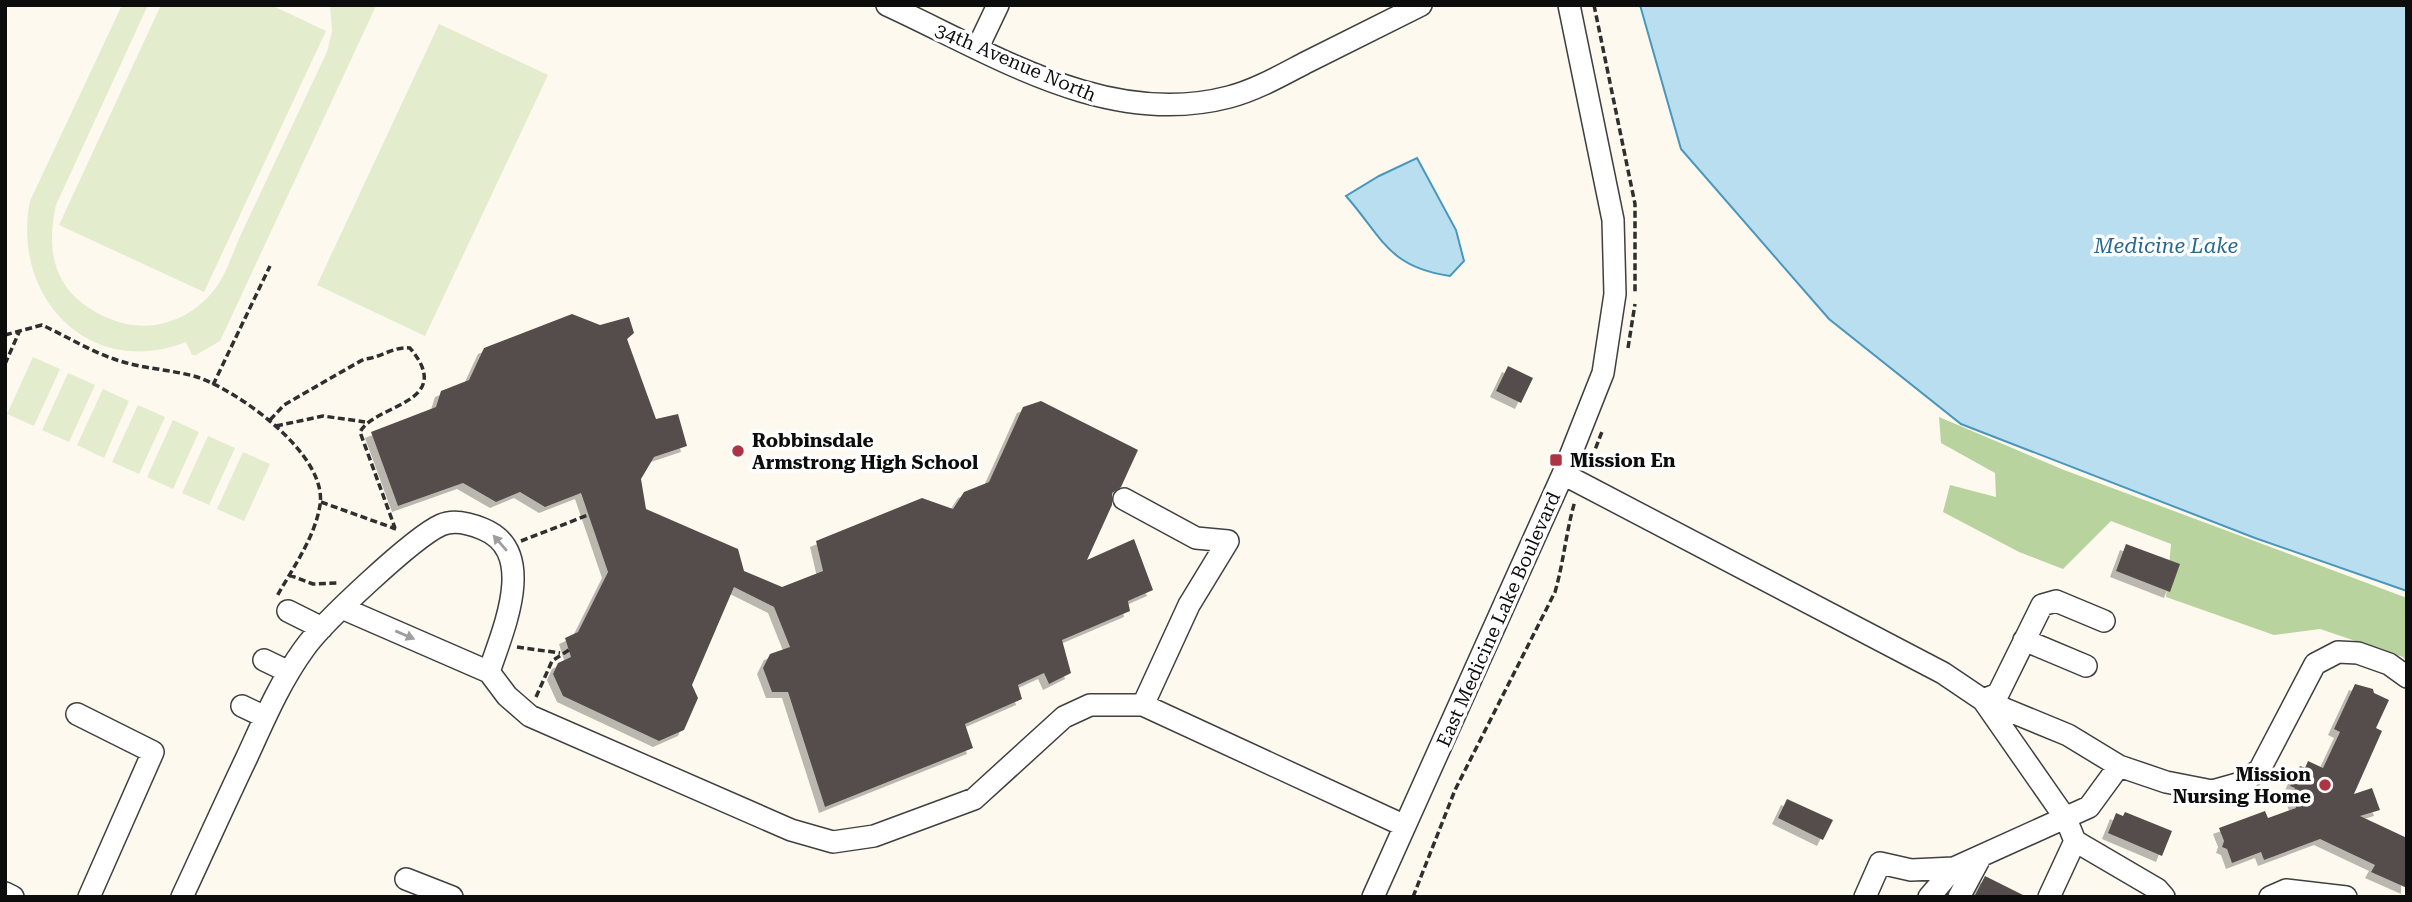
<svg xmlns="http://www.w3.org/2000/svg" width="2412" height="902" font-family="'Roboto Serif',serif">
  <defs>
    <filter id="shadow"><feDropShadow dx="-6" dy="6" stdDeviation="0" flood-color="#0004"/></filter>
  </defs>
  <rect width="100%" height="100%" fill="#fdf9ef"/>
  <!-- forest -->
  <path fill="#b9d39e" d="M1939,417L2064,470L2407,598V662L2403,657L2320,629L2274,635L2166,597L2171,544L2111,521L2063,569L2019,552L1943,512L1950,485L1996,497L1995,473L1941,443Z"/>
  <!-- pitch -->
  <path fill="#e3eccd" d="M122,5H148L56,205C48,240 50,278 81,302C121,334 172,335 209,296C225,280 233,251 243,230C271,171 299,111 327,52L332,31L330,5L376,6L220,341L196,355H192L186,342C89,380 11,297 30,201Z
    M161,5H271L326,31L204,292L59,225Z
    M439,24L548,75L425,336L317,285Z
    M33,357L60,369L34,426L7,414Z
    M68,373L95,385L69,442L42,430Z
    M103,389L129,401L104,458L77,445Z
    M138,405L165,417L139,474L112,462Z
    M173,420L199,432L173,489L147,477Z
    M208,436L235,448L209,505L182,493Z
    M243,452L270,464L244,521L217,509Z"/>
  <!-- water -->
  <path fill="#b9deef" stroke="#4997bd" stroke-width="2" d="M1640,5H2407V591L2255,538L1961,424L1829,319L1681,149Z
    M1417,158L1456,230L1464,261L1450,276C1388,267 1383,238 1346,196L1379,176Z"/>
  <!-- building -->
  <path fill="#544e4b" filter="url(#shadow)" d="M572,314L600,325L629,317L634,333L627,339L656,419L678,414L687,446L654,457L641,479L646,509L738,549L744,571L782,587L823,571L816,541L922,498L953,509L964,492L989,482L1023,407L1041,401L1138,450L1121,487L1112,493V505L1087,560L1134,539L1153,590L1128,601L1130,611L1062,640L1071,673L1049,684L1044,673L1018,685L1022,699L965,724L973,748L825,807L788,692H772L763,668L770,654L790,647L774,607L734,587L692,685L698,698L684,730L659,741L563,696L553,674L558,663L571,657L565,638L578,632L608,572L581,493L545,507L520,492L496,502L463,483L398,506L371,432L436,407L441,391L469,380L484,348Z
    M1508,366L1533,378L1521,403L1496,391Z
    M2126,544L2180,564L2170,592L2116,571Z
    M2355,684L2373,689L2374,693L2389,700L2376,728L2382,731L2354,794L2372,788L2380,810L2360,816L2407,838V888L2371,872L2375,865L2320,839L2264,860L2261,852L2232,863L2227,849L2222,847L2224,841L2219,828L2265,811L2268,818L2296,808L2292,796L2295,788L2290,786L2300,766L2305,768L2308,761L2323,768L2340,732L2334,729Z
    M1787,799L1833,820L1823,840L1778,818Z
    M2125,812L2172,831L2162,856L2108,833L2116,813L2123,816Z
    M1985,876L2027,897H1974Z"/>
  <g fill="none" stroke-linecap="round" stroke-linejoin="round">
    <defs>
      <path id="minor" d="M887,5C994,54 1107,129 1229,97C1256,90 1282,75 1307,62C1345,43 1383,24 1421,5
        M978,47L998,5
        M1563,474L1943,673L1983,700L2066,819L2075,841L2157,889L2164,897
        M1124,499L1196,538L1228,541L1189,605L1143,705
        M288,611L322,628
        M2024,640L2086,666
        M264,660L289,672
        M489,672L507,696L530,716L791,830L833,842L874,836L974,799L1064,717L1090,705H1143L1405,826
        M1983,700L2068,735L2119,766L2166,782L2212,791L2244,782L2260,769L2315,664L2338,652L2358,653L2389,664L2407,677
        M1983,700L1998,694L2042,605L2056,601L2104,621
        M242,706L265,717
        M77,714L153,752L89,897
        M406,879L452,897
        M5,893L13,897
        M182,897C204,850 225,803 247,757C264,720 280,682 304,649C322,623 414,537 441,525C454,519 471,524 483,529C539,552 502,632 489,672L342,608
        M1373,897L1563,474L1603,373L1615,294L1613,220L1569,5
        M1865,897L1880,863L1911,870L1954,868L2089,807L2119,766
        M1929,897L1954,868
        M1959,897L1981,856
        M2049,897L2075,841
        M2270,897L2286,890L2346,897"/>
    </defs>
    <!-- minor casing -->
    <use href="#minor" stroke="#404040" stroke-width="24"/>
    <!-- path -->
    <path stroke="#2f2f2f" stroke-width="3.5" stroke-dasharray="7 3.5" stroke-linecap="butt" d="M1594,5L1635,204V293
      M5,335L42,325C66,336 90,351 114,359C141,369 170,369 197,377C239,391 328,455 320,505C315,537 293,568 277,596
      M1628,348L1635,304
      M5,364L20,330
      M213,385L270,266
      M270,420L284,405L364,359C381,358 393,346 410,348C457,404 374,404 360,432L395,528
      M276,426L323,416L365,422
      M1588,468L1603,429
      M321,502L396,529
      M521,541L588,515
      M289,575L313,584L339,583
      M517,647L560,653
      M536,697L552,661L569,650
      M1413,897L1455,790L1555,592C1564,561 1566,531 1575,501"/>
    <!-- minor -->
    <use href="#minor" stroke="#fff" stroke-width="21"/>
  </g>
  <!-- one-way arrows -->
  <defs><path id="oneway-solid" d="M-6-.8H1V-3.2L6.5 0L1 3.2V.8H-6Z" transform="scale(1.75)"/></defs>
  <g fill="#9e9e9e">
    <use href="#oneway-solid" transform="translate(500 543) rotate(-131)"/>
    <use href="#oneway-solid" transform="translate(405 635) rotate(23)"/>
  </g>
  <!-- markers -->
  <g fill="#ad3543" stroke="#fff" stroke-width="2.5">
    <circle cx="738" cy="451" r="7"/>
    <rect x="1549" y="453" width="14" height="14" rx="3.5"/>
    <circle cx="2325" cy="785" r="7"/>
  </g>
  <g text-anchor="middle" stroke-width="7" stroke-linejoin="round" paint-order="stroke">
    <!-- street labels -->
    <g font-size="19" fill="#0d0d0d" stroke="#fff">
      <text transform="translate(1016 62) rotate(23)" y="7">34th Avenue North</text>
      <text transform="translate(1498 619) rotate(-66)" y="7">East Medicine Lake Boulevard</text>
    </g>
    <!-- poi labels -->
    <g font-size="19" font-weight="bold" fill="#0d0d0d" stroke="#fff" text-anchor="start">
      <text x="752" y="447">Robbinsdale<tspan x="752" dy="22">Armstrong High School</tspan></text>
      <text x="1570" y="467">Mission En</text>
      <text x="2311" y="781" text-anchor="end">Mission<tspan x="2311" dy="22">Nursing Home</tspan></text>
    </g>
    <!-- water labels -->
    <g font-size="21" font-style="italic" fill="#256990" stroke="#fff">
      <text x="2166" y="253">Medicine Lake</text>
    </g>
  </g>
  <!-- border -->
  <rect width="2412" height="902" fill="none" stroke="#0d0d0d" stroke-width="14"/>
</svg>
